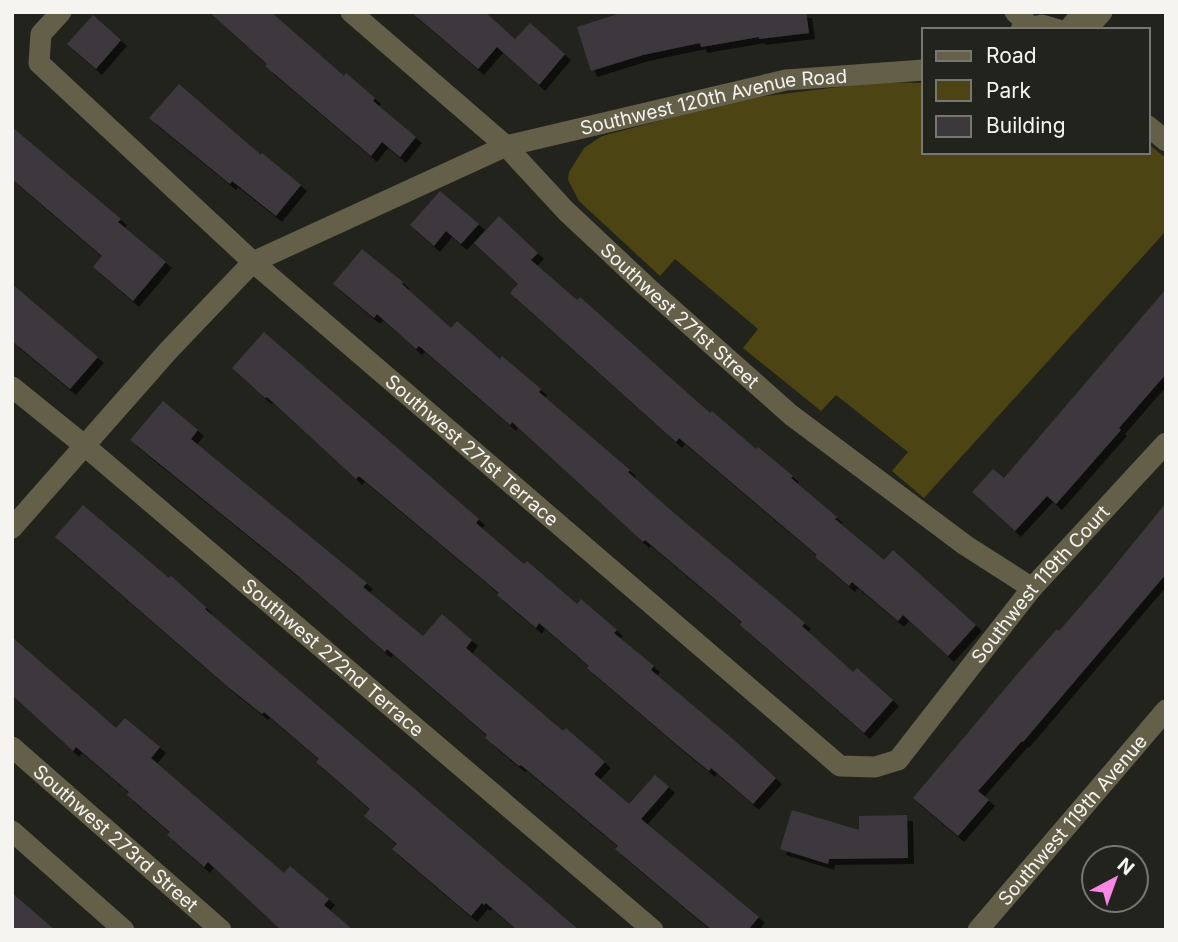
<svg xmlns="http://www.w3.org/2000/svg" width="1178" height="942" font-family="Inter,sans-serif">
  <defs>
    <filter id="shadow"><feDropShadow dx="6" dy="6" stdDeviation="0" flood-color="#0009"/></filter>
  </defs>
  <rect width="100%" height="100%" fill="#23231d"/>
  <!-- green -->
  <path fill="#4c4412" d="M878,82L924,83V152H1148V144L1166,158V231L924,498L892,471L908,452L836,395L821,411L743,348L758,329L675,259L660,276L579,201L568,180L569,172L584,148L602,136L743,99Z"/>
  <!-- building -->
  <path fill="#3d383c" filter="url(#shadow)" d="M209,12H271L344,76L346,73L375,98L373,101L416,137L400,157L382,142L371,156L265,66L267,64Z
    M411,12H485L515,39L530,23L565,54L539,85L497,47L478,69Z
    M624,12H806L809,33L759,39V37L701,47L700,43L643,55L591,71L577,27Z
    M93,15L121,40L96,69L67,44Z
    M179,84L261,155L262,153L301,185L276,216L232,181L230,184L149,118Z
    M12,127L121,219L118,222L166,262L133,301L93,267L102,256L12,179Z
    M440,191L479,224L461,244L446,231L434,246L410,225Z
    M499,216L538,253L531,260L577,300L580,297L710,413L712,411L756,449L758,447L793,476L791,478L837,517L835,519L884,560L893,550L976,625L948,656L903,615L898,621L852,582L849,586L815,557L817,555L679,438L676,442L510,293L518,284L474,243Z
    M362,249L403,282L402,284L451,328L457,321L500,359L502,356L541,389L539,392L630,470L628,472L675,514L805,623L802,626L853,672L857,668L893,700L864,733L740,625L742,622L645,540L643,542L512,422L510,425L419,346L416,349L377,314L374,318L333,284Z
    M12,284L98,357L70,389L12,341Z
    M1166,289V374L1119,428L1121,430L1056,504L1047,496L1015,531L972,492L993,469L1004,478Z
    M264,332L479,519L476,523L524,564L527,561L577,604L581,599L617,630L614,633L654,666L651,670L734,740L776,778L753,804L711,768L709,771L676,744L587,668L589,666L539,623L536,628L497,595L499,593L359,476L356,479L267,397L265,398L232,368Z
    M163,401L198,430L191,439L367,583L363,587L423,636L442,614L472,640L466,648L563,731L566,728L605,762L594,774L629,804L655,775L669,787L641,819L759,917L748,930H712L691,913L615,849L618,846L521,765L519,766L485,738L487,735L387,649L385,652L297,575L130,440Z
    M1166,503V574L1023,742L1022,741L978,791L989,800L958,836L913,798L1020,671L1057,629L1059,631L1100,584Z
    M83,505L169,578L171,576L206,607L205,609L579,930H517L486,903L484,905L482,903L471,916L392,849L397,844L364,816L370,809L316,762L319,759L264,712L262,714L228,687L55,537Z
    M12,637L116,728L125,718L160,747L151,758L284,873L290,866L329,899L324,905L353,930H281L208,862L204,867L167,835L170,832L127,795L129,792L76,747L73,751L12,695Z
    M792,810L859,830V816L907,815L908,858L829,859L828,864L780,849Z
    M12,893L55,930H12Z"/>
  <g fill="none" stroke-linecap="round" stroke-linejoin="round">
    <!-- street -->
    <g stroke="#635f49" stroke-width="21">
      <path id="s1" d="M61,12L41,34L39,63L253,262L840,766L875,767L898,760L1032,588L1166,443"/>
      <path id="s2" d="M351,12L506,146L566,211L647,287L791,415L965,545L1032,588"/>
      <path d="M1015,12L1030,26"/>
      <path d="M1021,30L1042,25L1059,30"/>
      <path d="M1068,30L1083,12"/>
      <path d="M1086,30L1102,12"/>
      <path d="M1148,126L1166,141"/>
      <path id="s3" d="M12,387L85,446L653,930"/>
      <path id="s4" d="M12,528L168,351L253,262L506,146L786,80L924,70"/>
      <path id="s5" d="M12,747L221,930"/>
      <path d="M12,831L124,930"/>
      <path id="s6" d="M978,930L1166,710"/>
    </g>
  </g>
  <g text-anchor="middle" stroke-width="5" stroke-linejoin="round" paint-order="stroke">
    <!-- street labels -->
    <g font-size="19" fill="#f5f4f0" stroke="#23231d">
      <text dy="7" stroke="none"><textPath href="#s4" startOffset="850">Southwest 120th Avenue Road</textPath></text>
      <text dy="7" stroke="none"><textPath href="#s2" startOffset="448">Southwest 271st Street</textPath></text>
      <text dy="7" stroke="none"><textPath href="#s1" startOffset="640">Southwest 271st Terrace</textPath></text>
      <text dy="7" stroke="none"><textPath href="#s1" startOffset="1410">Southwest 119th Court</textPath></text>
      <text dy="7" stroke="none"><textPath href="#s3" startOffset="420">Southwest 272nd Terrace</textPath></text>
      <text dy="7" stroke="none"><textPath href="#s6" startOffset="145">Southwest 119th Avenue</textPath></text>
      <text dy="7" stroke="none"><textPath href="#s5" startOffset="138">Southwest 273rd Street</textPath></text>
    </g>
  </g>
  <!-- border -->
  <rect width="1178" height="942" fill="none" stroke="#f5f4f0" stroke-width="28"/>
  <!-- legend -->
  <rect x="922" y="28" width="228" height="126" fill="#23231d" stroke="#777771" stroke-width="2"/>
  <rect x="936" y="51" width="35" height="10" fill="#635f49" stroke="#777771" stroke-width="2"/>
  <text x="986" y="63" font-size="21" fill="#f5f4f0">Road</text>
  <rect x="936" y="80" width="35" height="21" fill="#4c4412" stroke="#777771" stroke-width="2"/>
  <text x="986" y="98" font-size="21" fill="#f5f4f0">Park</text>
  <rect x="936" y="116" width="35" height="21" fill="#3d383c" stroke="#777771" stroke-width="2"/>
  <text x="986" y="133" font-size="21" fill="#f5f4f0">Building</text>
  <!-- north arrow -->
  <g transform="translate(1115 879) rotate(41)"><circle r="33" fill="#23231d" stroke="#777771" stroke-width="2"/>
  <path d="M0-5L12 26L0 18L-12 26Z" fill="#fb87e5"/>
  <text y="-10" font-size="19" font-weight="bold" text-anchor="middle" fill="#f5f4f0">N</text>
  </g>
</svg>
